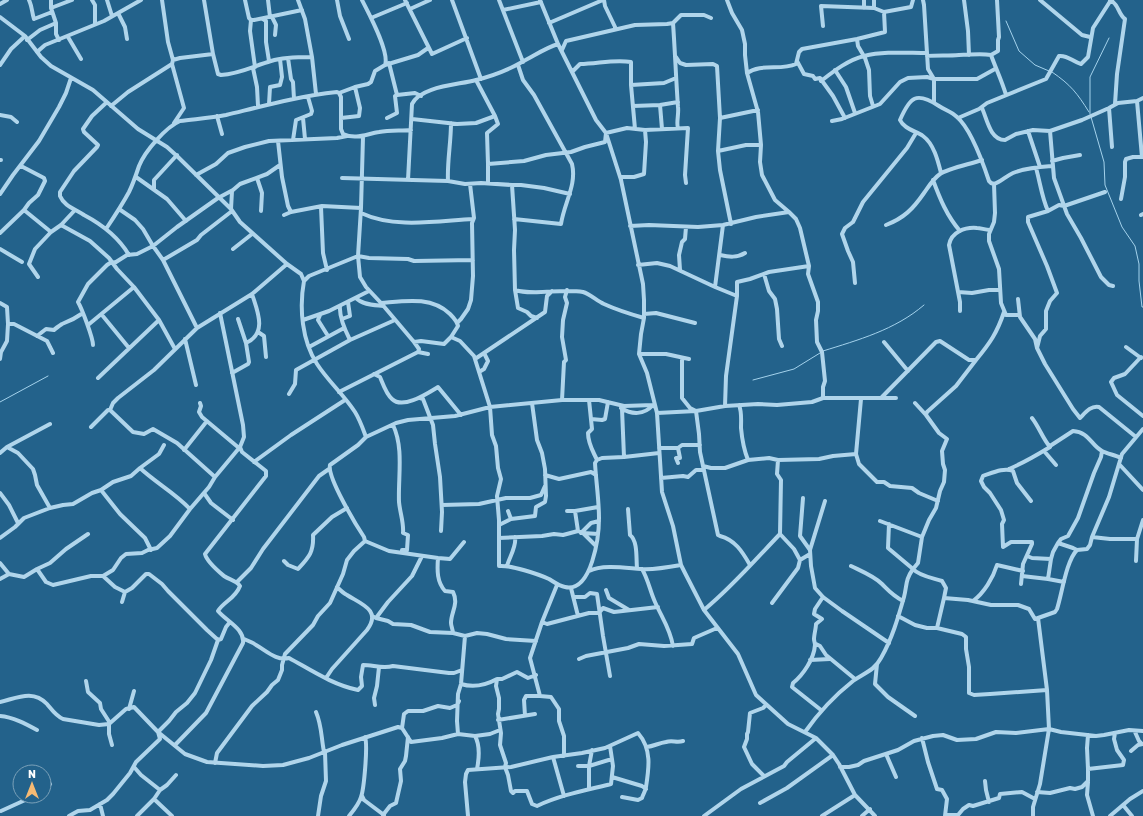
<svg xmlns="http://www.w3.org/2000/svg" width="1143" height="816" font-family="Rubik,sans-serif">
  <rect width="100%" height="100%" fill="#23628b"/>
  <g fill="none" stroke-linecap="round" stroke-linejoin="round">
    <!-- stream -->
    <path stroke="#a4d2ec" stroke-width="1" d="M1006,21L1019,51L1035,65L1049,71
      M1052,72C1071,85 1077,93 1089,112
      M1090,114V77L1109,38
      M1091,117L1104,162L1105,185L1122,227L1135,246L1139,264V281L1142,307H1143
      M823,351C858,340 895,330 924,305
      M753,380L794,369L820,353
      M0,402L48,376"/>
    <!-- minor -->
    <path stroke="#b0d5eb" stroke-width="4" d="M29,0C32,6 32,13 34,19L52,12
      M51,0V8L56,23V34L59,40
      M92,0L95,5V24
      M107,0L112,16
      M204,0L213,54
      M245,0L249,18L251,20L250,31L255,67
      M268,0L270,17
      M298,0L305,19L312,57L316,94
      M337,0L340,16L349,39
      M362,0C368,12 390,52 385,65
      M405,0L432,54L467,38
      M452,0L481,79
      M499,0L523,62
      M540,0L558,44L596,120L606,133L621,180L643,284L644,300V318L641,334L639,354L647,373L657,413L662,492L673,526L681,565L685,573L704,610L738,654L756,695L788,724L816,738L833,755L839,764L855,795L875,816
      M604,0L605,6L616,29
      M727,0L732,13L742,30L745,44V55L747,73L758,112L761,145L760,162L762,175L775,200L789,212L796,219L800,228L809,266L808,274L818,302V311L816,320L817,342L822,352L825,381L823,387V398
      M864,0V8
      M874,0V8
      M923,0L924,5L928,69L934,79V102
      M964,0L968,31L969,55
      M997,0L999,37L998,40V51L991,55C996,69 1002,81 1006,95
      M1040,0L1082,35L1090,37
      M1110,0C1119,4 1118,14 1125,19L1117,74L1115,104
      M0,4L7,0
      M51,8L72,0
      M410,9L430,0
      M503,10L541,2
      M118,13L125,27L127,39
      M0,17L25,36L41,57L51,66L93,90L138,129L167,147L178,157L231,209L240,222L287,264L301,274L304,281
      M272,17L276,25L275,35
      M371,18L407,3
      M263,19L266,21V42L269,61
      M251,20H254L302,10
      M549,23L603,0
      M673,23C675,51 676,79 678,107C679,114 676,123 678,128
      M823,26L821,6L874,8L884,12L911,7L913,0
      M68,37L81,59
      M857,39L858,46L865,58L869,70L870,96L873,106
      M27,40L40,30L56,23
      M562,50L566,41L635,25L667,24L673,23L681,15H704L711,18
      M37,52L45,45L104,21L141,0
      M927,56C938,55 948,56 959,55C970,55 980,53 991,55
      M676,57L680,63L686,65L713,64L717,66L720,118L718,151L720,170L731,224
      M288,58L291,79L293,82L294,99
      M173,60L180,58L213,54L218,74L221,75C239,74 254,66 271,61C284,57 298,57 311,57
      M797,61L804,74L813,76L815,79L820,78L833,96L845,118
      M172,64L184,108L174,123
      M0,65L11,49L25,36
      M253,68L257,87L258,106
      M835,70L846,87L855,113
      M572,72L580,64C597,64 614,59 631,62V85L635,129
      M747,73C761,63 781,71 796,64L799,52L802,49L857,39L885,32L884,12
      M821,81C834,71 848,60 864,56C884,51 906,53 927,53
      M631,85L664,83L676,78
      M339,93L341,97V129L343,134C356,140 366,134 379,132C390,130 401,131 411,130
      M397,95L415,93L421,96
      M1137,101L1142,157
      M107,102L92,116L83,129L84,132L98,145L97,147L74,171L60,192V196C64,206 75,209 84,215C101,224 119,238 129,255
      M269,104L270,87L280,85L282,77L280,59
      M660,105L662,129
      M111,106L128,92L172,64L173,60L168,42L162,0
      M633,106L660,105L678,102
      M982,108C987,119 990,140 1005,140L1016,134L1033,130L1050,131L1082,120L1109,108L1118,103L1137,101L1143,98
      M1109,108L1112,147
      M0,115L11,117L17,122
      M217,116L222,134
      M303,118L305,139
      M341,118L359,116L360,108L355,87
      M387,118L397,113L395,96L397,95L389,63
      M720,118L758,110
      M958,118L979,109L987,103L1046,79L1059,56C1068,55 1073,62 1081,64L1088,57L1093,28L1111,0
      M412,119L457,124L476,123L495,116L476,80
      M832,121L842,119L880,104L900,82L908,78L927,77L934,79H977L995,69
      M1028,131L1040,167
      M1050,131L1054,178L1067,214L1081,238L1101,277L1109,285L1113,286
      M363,137L361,208L358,256L360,277L366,287L381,303L414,342L419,349L418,352
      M293,140L296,120L311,114L312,111L308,97
      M278,141L282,177L288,206L291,212
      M718,151L746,145H761
      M0,160H1
      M1052,161L1063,158L1080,155
      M488,164L524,161L546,155L571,152L585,147L605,142L606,133L627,128L645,130L688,128L685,175L686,183
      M1036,168C1040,182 1042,198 1048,211
      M941,173C938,161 934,144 923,136C916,131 904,129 900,120C910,97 916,91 939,106C945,110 952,112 957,117C971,129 983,163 989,181L991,183L994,184
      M196,175L216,164L228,153L245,147L269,141L337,138L347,136
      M136,177L167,199L186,221
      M257,178L262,193L261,211
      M342,178L448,181L465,184L481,183L512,185H521L544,188L570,194
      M408,180L412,104C421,86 458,85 476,80C492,76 508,70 522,62C534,56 545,48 558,44
      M621,180V177H634L644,174L646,142L645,130
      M933,180C940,199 947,216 960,231
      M448,181C447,162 451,143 451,123
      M488,183V164L487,133L498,124L495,116
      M994,184L995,213L994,222L989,234V241L999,269L1001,303L1006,315H1020
      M994,184C1001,182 1006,176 1013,173C1025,168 1040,167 1053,166
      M512,185L515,230L514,250L515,290L518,308L527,312L531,316L537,318
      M154,189V180L177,155
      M0,194L13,175L39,141L59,107L66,93L71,78
      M1121,199L1125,177V162L1126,159L1133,157H1143
      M321,207L323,253L327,270
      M119,209L135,220L143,229L153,246L163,260L197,328
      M231,209L232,191
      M24,210L51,232
      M361,213C395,229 437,221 473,219
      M284,215L291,212L322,206L361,208
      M1141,215L1143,214
      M514,219L561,224C564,203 577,185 572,164L534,95L523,80L518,65
      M61,225L90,241L109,258L117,269L134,287L159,320L175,349
      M723,225L715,287L737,296L726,376L725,406
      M886,225C904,218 913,209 924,193C929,186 933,179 940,174C949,168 971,164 982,160
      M630,226L649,225L698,227L723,225L756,217L789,212
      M106,229C114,217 122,205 129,192C133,184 136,175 139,166C145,151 166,127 180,121C195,119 211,118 226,115C263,106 299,96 337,92L339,93L355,87L368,84L371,82L375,71L385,65L418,55L428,48
      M0,233L24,210L29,203L38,195L45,181L44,178L21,166
      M0,249L22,262
      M233,249L252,234
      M720,255C729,257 737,258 745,253
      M163,260L197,240L201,235L232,211
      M638,265L657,263L670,266L715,287
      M680,270L679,255L682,242L685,239L686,227
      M764,274L769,291L775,299L777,309L779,339L782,346
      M38,277L29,264L35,249L51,232L61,225L75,210
      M855,283L853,262L848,251L842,234L845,228L853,222L863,202L907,148L916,133
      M515,290C535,296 561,288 583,292C590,294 597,301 604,304C617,310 630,314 644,318
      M958,292L972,293L989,290H1000
      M737,296V282L750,279L769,272L809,266
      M356,298C362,305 375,305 383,306
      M1018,299L1020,317L1035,339L1037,348L1045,364L1073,409L1080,418C1085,413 1091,405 1099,407L1136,437
      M0,303L7,307L8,324H14L47,341L53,353
      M381,303C405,301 431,296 450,314C454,318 457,321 458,326L451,337L444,344L421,341L414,342
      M340,306C339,317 345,330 350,340
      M960,311V302L949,245C951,232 965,227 977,228C981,228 985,230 990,230
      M644,314L656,313L695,323
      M102,315L129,348
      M320,315L318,320L328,336
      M342,319L350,316L348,302
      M303,320L329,311L369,291
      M458,322L461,319L468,309L471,300L473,276L472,223L474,218L470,184
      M88,325L134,287
      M258,332L264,336L266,357
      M37,336L46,329L54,330C56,328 59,326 62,324C70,321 76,318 83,313
      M451,337L460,341L474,356L490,407L492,435L496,446L498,468L501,479L497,496L499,520V566C511,565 538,574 549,579C554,582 559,586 565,587C592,593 599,536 599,518C599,500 596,481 595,463L597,460C593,451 588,444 588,433L592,429L589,400
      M185,339L196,385
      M884,342L908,371
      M246,343C268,333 257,310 252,294
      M93,345C93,338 82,309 78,302L88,284L107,265L110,263L116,262L127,255L137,254L153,246L177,227L218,198L233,190L240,184L267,174L280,165
      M309,347L344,328
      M1126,347L1141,358
      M1037,348L1040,336L1046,329V311L1050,301L1057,293L1047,266L1028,222V217L1048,211L1059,205L1064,206L1105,192
      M639,354H666L689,359
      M1141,357L1125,374L1114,378L1111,382L1117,395L1143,416
      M682,358V398L690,408L696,411L699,434L700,452L718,535L720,536C735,540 742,551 750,565
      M0,359L1,352L7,341L8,324
      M475,359L545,312L547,296L552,291
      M976,360C990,343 997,333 1004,312
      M479,372L484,369L488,361L484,353
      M232,373L248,364L249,362L246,343L238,319
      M374,374L380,377C383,384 386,394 392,399C403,410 428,393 438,387L461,415
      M98,378L159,320
      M339,392L418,352L428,354
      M289,394L295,384L296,370L350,340L395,320
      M882,397L936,342L940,341L969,360H976L956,386L927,412L926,415L939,433L947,439L942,451L943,464L945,470L944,482L940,491L936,508L929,520L922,537L918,563L913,569L888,548L889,524
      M420,398L423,399L433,425L435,444L440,477L442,512L441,531
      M861,399L856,454L859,464L877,482H884L890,486L912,488L919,493L938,501
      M562,400L564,362L566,360L562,337L563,320L567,303L565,297L567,290
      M200,403L201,406L199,412L202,417L239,448
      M915,403L926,415
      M739,405C742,412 741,420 741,428C742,439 744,450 748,460
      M621,408C632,415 644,415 653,405
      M622,409L624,457
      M110,410L133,432L144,434L153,429L177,443L215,477
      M657,413L696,411L725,406L758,404L777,405L812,402L823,398H896
      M591,419L602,420L605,419L608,402
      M393,425C404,448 398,477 399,502C400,513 404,523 403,533L408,535L407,550H402
      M91,427L108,410H110L113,403L118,398L154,370L197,328L252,294L287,264
      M366,437C363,429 360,420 355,412C344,395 328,381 317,364C302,341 299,308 304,281L309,276L358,256L369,258L408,259L414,261L473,260
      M1050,446L1073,431C1089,432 1091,445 1102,451C1108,454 1115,455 1121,458
      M7,447L18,453L33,469L35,475L37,485L50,508
      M659,448H678L682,445H700
      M184,450L207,421
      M1044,451L1056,465
      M0,453L7,447L50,424
      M597,460L602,458L624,457L659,453
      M778,460L777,474L781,480L780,534L794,549L800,560L810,554
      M254,462L291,435L345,400
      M678,463L676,458H680L678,448
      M1119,464L1143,490
      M703,466L711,468H725L748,460L769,458L778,460L819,459L833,456L856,454
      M140,468C156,483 175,493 190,509
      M1009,469C1023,463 1037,455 1050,447C1043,439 1039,427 1032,418
      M545,475L559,479L591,472L596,475
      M661,478L683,476L688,477L696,470H703
      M101,490L120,514L145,538L151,550
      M0,493L9,505L18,523
      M204,493L211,503L233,520
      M803,498L800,536L810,550
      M825,501L810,550L811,566L815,588L823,597L842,611L889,643
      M442,505L479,504L506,498H530L541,495L545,486
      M628,509L630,535C638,541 636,559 637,568
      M508,511L511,519
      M567,511H575L598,507
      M575,511L578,531L583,533L598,534
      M880,521L922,537
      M499,525L511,519L535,516L536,507L545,502L546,496L545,469L542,453L537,440L532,403
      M581,533L591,523L599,521
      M583,533L596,546
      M1092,537L1110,539H1137
      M0,538L15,527L24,518L50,508L63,505L73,504L92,493L101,490L113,482L131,476L140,468L159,454L164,445
      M499,538L542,536L554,534L563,535L578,531
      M464,542L450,559L438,558L389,551L365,541L364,537C356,525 327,477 330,465L358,445L366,437L396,423L408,420L455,416L490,407L562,400H599L624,406L653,405L655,407
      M1058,543L1073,548L1077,550L1087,549L1090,545L1092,537L1109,497L1122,454L1143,429
      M1027,556L1032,558L1051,559L1053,552L1058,543L1061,539L1068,536L1078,518L1094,473L1101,457L1102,451
      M438,558C437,571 437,582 445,591L453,592C459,604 451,612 451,623C451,626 453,630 453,633
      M284,561L288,565L298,569C309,557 314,552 313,535L332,517L347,508
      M1136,561L1137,539L1143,520
      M0,563L9,574
      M507,566C509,558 517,546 515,537
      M851,566C861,571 874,576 882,584C890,592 892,595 903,601
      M37,569L50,563L66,549L88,534
      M642,569C648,579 650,591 655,602C662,618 670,628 673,646
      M589,571C603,564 626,568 641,569C653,570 670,567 681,565
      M1022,576L1048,579L1051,559
      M0,579L9,574L24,577L37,569L46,582L53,585L91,576H103
      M1048,579L1064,582
      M237,582L251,568L263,549L319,476L329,469
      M1021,584L1023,564L1032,544V542H1011L1003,547L1002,524L1004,520L1001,510L990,493L984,487L981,481L983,476C992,473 1004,467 1013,471L1017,483L1031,501
      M571,588L578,616
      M606,590L609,598L629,610
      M574,597H585L590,593L597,594L603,636L610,676
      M973,601C984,593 993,578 997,565L1023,571
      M122,602L125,592
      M772,603L798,568L800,560
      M704,610C732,587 755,560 780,534
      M372,616L376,618L388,621L393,624L411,625L430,632L453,633L465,636L477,633L487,634L506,639L536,641
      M898,616L915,625L927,628H937L962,634L966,637V649L969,667V693L974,695L990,694L1047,690
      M376,618L388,602L412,576L422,556
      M542,622L547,624L589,613H599L603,608L614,612L658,607
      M937,628L944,598
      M244,639C248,641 252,642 256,645C267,651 276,661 289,658C311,670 333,685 358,690L362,686L361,677L363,665C373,665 383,669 393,666L449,673H454L462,670
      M218,640L207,630L168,591L162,584L149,574H146L132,588L125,592L115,587L103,576L113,570L121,558L126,554L142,553L148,550L157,548L170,536L190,509L209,487L215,477L240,447L244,437L243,425L220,313
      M816,644L820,646L826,655L855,679
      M579,659L586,656L628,648L639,644L664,646L692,644L694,638L717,628
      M810,660L830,659
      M877,664L875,684L888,697L915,716
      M536,675L528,678L517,672L502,679H497L496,686L499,698V709L498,714L501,733L500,745L506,763L505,767L508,775L511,791L513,793L515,791H527L532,804L537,806C560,795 587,790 611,784L613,766L610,746
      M326,678L332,669L367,630C382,610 361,604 347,595C343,593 340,590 337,587
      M86,681L88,692L100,703L101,709L110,723
      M461,684C474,688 486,685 497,679
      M540,696L530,658L542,622L557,585
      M459,701L457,705L450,708L438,706L423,711H408L404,714L402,728L411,742L442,738L458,734L475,736L490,734L500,730
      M0,702C17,698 33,689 47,704C52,710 56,716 63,719L99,725L109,724L126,709L134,707L158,732L185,754L207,762L263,766L283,765L309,758L342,745L398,727L402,728
      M375,705L374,698L377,686L379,667
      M129,709L134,691
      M821,710L792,687L793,683C803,675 814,659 815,645C815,643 814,641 814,639C814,635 816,628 816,624L822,619L814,614L815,609L823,597
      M316,712C322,726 321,737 324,752
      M0,716C13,717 26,724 37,730
      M525,716L524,700L526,696H540L551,697L559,709V721L564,736V756
      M498,720L535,714
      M109,724V734L112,745
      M805,732C819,712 834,696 853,681C864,673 874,671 881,658C892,639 898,618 904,597C907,586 905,580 913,569C919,576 933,578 942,581L946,588L944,598L968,600L991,605H1018L1029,609L1035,619L1038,618
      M1135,732L1139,741L1142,744
      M458,734L457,721L458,694L461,684L465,636
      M1088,735L1087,748L1088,769
      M475,736C480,745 479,759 477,769
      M922,738L928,762L937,789L942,790L947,799L945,816
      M175,745L206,713L243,643C245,629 226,621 218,611C224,601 235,599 240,586C236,580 230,580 224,576C218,571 207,562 205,554L266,476V471L242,452L240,447
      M647,747C654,746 659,743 666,742C672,740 677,743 683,741
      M1131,751L1138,745L1143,744
      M886,754L896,777
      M553,757L564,796
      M215,763L217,753L252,706L267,692L272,685L278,680L282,670V665L285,654L313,625L318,616L330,603L343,574L347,560L354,551L365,541
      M578,766H589L612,759
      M134,767L141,775L160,790
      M840,767H849L858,765L864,761L898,750L914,741L933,736L943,735L957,740L976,739L996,732L1016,733L1049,729L1061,732L1096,736L1104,735L1129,730L1143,731
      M764,776L752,764L744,747L747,739V734L748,732L750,713L763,708L766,705
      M612,777L642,786L646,789
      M985,781L986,790L989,802
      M1088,782L1087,795L1093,816
      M44,788L50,784
      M589,789V766L592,750
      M1037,792L1050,793L1070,788L1075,789L1082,787L1088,781V769L1123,765L1124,760L1117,750L1114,739L1115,733
      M362,796L364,800L384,815
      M154,799L172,816
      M760,803L787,788L833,755
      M100,804L103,816
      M1123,805L1132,816
      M1,811L34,796
      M383,815L390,806L396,803L401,781L400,769L405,761L406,756L408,737
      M946,815H958L963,809L969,805L973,806L999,798L1000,794L1022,792L1035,799
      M69,816L78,811L90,810L107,800L113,794L130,773L136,762L160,739L158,732L169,721L176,712L187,703L195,693L211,660L218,640L221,639L226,627L230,622
      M137,816L154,799L160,790L167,785L176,775
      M318,816L321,796L326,781L325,752
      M349,816C354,810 359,804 361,797C364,789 368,745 365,737
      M468,816L465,782L466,774L468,770L511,767L553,757L582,753L605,748L638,733C652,749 649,768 646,787C646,790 643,794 642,798L638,800L622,797
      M704,816L741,789L784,766L787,762L816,738
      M822,816L855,795
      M862,816L870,809
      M1033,816V807L1040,784L1049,729L1047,690L1038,618L1055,612L1057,609C1062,594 1066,561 1077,550
      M1110,816L1130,799L1143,791"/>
  </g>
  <!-- north arrow -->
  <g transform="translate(32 784)"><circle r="19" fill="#23628b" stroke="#7ba1b9"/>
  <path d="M0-3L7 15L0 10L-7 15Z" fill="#f6ba73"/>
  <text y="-6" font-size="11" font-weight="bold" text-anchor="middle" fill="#ffffff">N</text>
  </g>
</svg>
